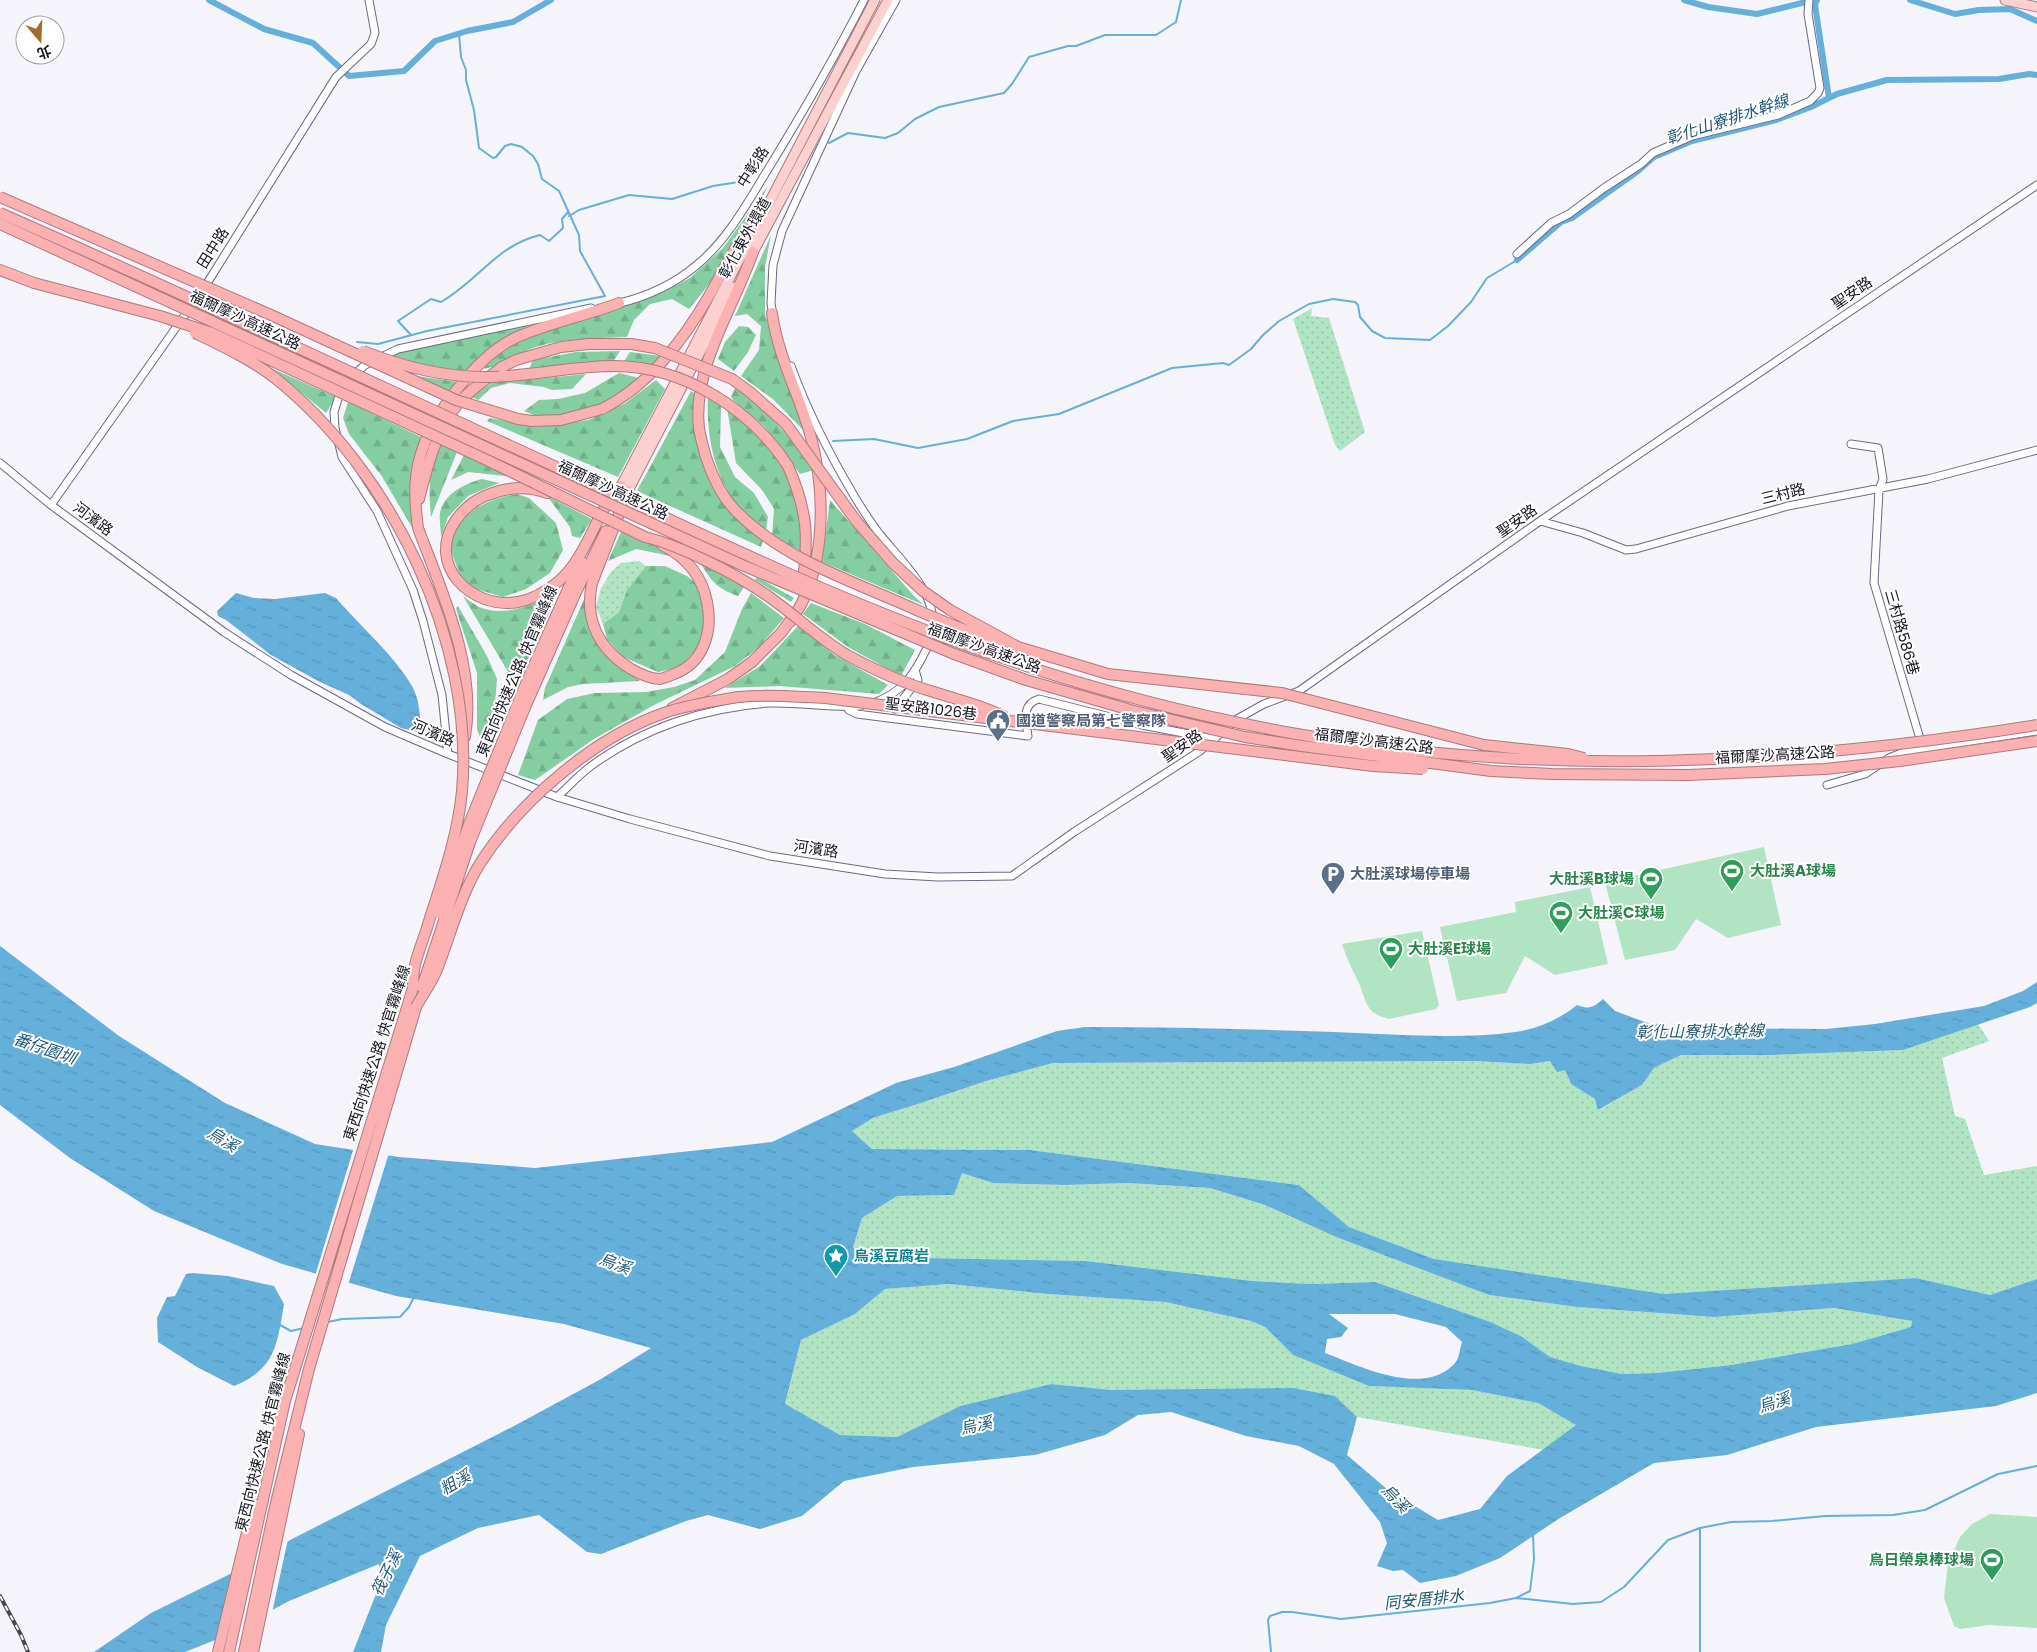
<svg xmlns="http://www.w3.org/2000/svg" width="2037" height="1652" font-family="Poppins,'Noto Sans TC',sans-serif">
  <defs>
    <pattern id="grass-dots" width="8" height="8" patternUnits="userSpaceOnUse" patternTransform="scale(1.25)"><rect width="8" height="8" fill="#b0e4c3"/><path d="M2 2h.1M6 6h.1" fill="none" stroke="#97c3a7" stroke-width="1.8" stroke-linecap="round"/></pattern>
    <pattern id="forest-firs" width="22" height="20" patternUnits="userSpaceOnUse" patternTransform="scale(1.25)"><rect width="22" height="20" fill="#84cea1"/><path d="M5 1l3.5 6h-7zM16 11l3.5 6h-7z" fill="#71b08a"/></pattern>
    <pattern id="water-ripples" width="26" height="14" patternUnits="userSpaceOnUse" patternTransform="scale(1.25)"><rect width="26" height="14" fill="#64b0db"/><path d="M2 4q2-2 4 0t4 0M15 11q2-2 4 0t4 0" fill="none" stroke="#5696bc"/></pattern>
  </defs>
  <rect width="100%" height="100%" fill="#f5f4fb"/>
  <!-- grass -->
  <path fill="url(#grass-dots)" d="M1312,308L1311,316L1329,318L1365,432L1340,451L1335,445L1293,319Z
    M639,561L646,566L627,590L619,612L603,624L596,607L601,588L611,572L621,563Z
    M1978,1024L1989,1041L1942,1058L1955,1116L1965,1119L1984,1175L2037,1166V1279L1990,1295L1916,1278L1663,1294L1541,1284L1434,1259L1349,1227L1299,1185L1030,1150L872,1149L852,1131L873,1118L921,1103L986,1081L1053,1063L1473,1061L1531,1064L1550,1061L1565,1070L1571,1084L1595,1099L1599,1110L1642,1085L1654,1068L1681,1055H1771L1902,1050Z
    M962,1172L993,1183L1066,1185L1127,1183L1210,1188L1265,1205L1336,1237L1489,1295L1577,1307L1714,1317L1834,1308L1912,1321L1911,1327L1852,1344L1731,1365L1657,1373L1622,1374L1581,1366L1550,1357L1521,1336L1488,1321L1375,1282L1311,1284L1253,1281L1086,1261L870,1257L853,1249L862,1218L897,1196L954,1195Z
    M949,1284L1048,1294L1165,1302L1251,1321L1265,1327L1293,1355L1369,1386L1472,1390L1538,1403L1577,1425L1544,1450L1357,1417L1335,1396L1112,1390L1051,1384L960,1406L897,1437L840,1435L785,1405L801,1340L855,1314L885,1289Z"/>
  <!-- forest -->
  <path fill="url(#forest-firs)" d="M768,186C746,230 721,272 689,309L672,299L650,304L634,320L627,337C594,339 559,337 528,350C517,355 490,372 479,368L507,347L542,333L667,290L690,278L723,248Z
    M771,235L765,267V314L779,358L807,434L774,400L741,376L759,350L761,326L747,314L735,316Z
    M528,325C516,333 476,367 465,370C443,376 412,364 390,357L403,351Z
    M739,326L748,327L756,335L748,352L734,371L718,359L725,342Z
    M620,351L613,362L529,369L533,360L576,352Z
    M630,352L661,356L651,366L623,363Z
    M273,369L336,397L326,413Z
    M619,373L639,378L613,399L573,415L536,416L524,411L539,400L558,399L585,393Z
    M586,374L572,389L552,390L544,387L510,383L491,388L478,400L472,397L493,382L536,379Z
    M417,376L458,382L448,391Z
    M656,380L665,389L618,477L487,421L490,418L536,427L588,420L624,404Z
    M736,386C766,412 793,437 814,470L800,474L764,426L734,401L731,397Z
    M691,391L694,393L696,399L722,500L746,527L763,540L761,547L637,491Z
    M708,396L721,405L720,447L735,477L754,493L768,517L766,530C758,523 746,517 739,508C714,476 706,436 708,396Z
    M348,402L423,438L413,529L381,475L349,434L343,418Z
    M727,408C786,449 797,484 803,552L772,536L774,509L763,491L736,463Z
    M440,445L457,452L431,517C428,486 429,473 440,445Z
    M464,455L516,477L468,472L451,480Z
    M482,479L499,483L468,496L448,517L441,537C441,530 439,520 440,513C443,494 466,483 482,479Z
    M517,494L529,498L556,523L563,550L550,573L526,589L503,597L466,586C461,575 449,553 451,542C456,512 491,498 517,494Z
    M547,496L592,519L580,538L572,536L570,527Z
    M830,500L914,596L924,605L822,562Z
    M622,530L663,549L675,557L636,549L608,561Z
    M701,564L723,574L744,587L738,596C718,589 712,582 701,564Z
    M646,566H665L687,576L698,585L705,607L703,641L685,662L673,669L658,672L623,657L607,639L603,624L619,612L627,590Z
    M757,577L794,598L791,602L755,580Z
    M560,589L516,685L463,596C468,600 474,604 479,607C506,618 538,604 560,589Z
    M751,593L784,618L758,648L735,666L654,705L594,739L535,780L518,775L538,720L567,699L595,693L646,692L674,687L695,680L725,652L742,609Z
    M585,597C585,645 604,655 640,681L583,684L568,687L543,700L545,688Z
    M811,603L865,624L915,650L901,676L848,647L803,614Z
    M458,606L487,656L497,679L494,716L482,743L477,729V673L457,612L456,608Z
    M799,625L833,654L888,685L879,694L779,686L725,688L760,666Z"/>
  <!-- park -->
  <path fill="#b0e4c3" d="M1764,847L1781,925L1728,938L1696,919L1675,950L1625,960L1605,882Z
    M1590,887L1608,964L1555,975L1525,956L1506,993L1457,1001L1440,927L1516,912L1515,902Z
    M1422,931L1439,1005L1436,1009L1389,1019C1364,1013 1367,1001 1358,981C1352,969 1346,957 1342,944Z
    M1990,1514L2037,1517V1628L1990,1625L1960,1629L1954,1626L1944,1598L1948,1564L1960,1537L1972,1524Z"/>
  <!-- water -->
  <path fill="url(#water-ripples)" fill-rule="evenodd" d="M236,593L254,598L275,599L325,593L336,598C360,626 395,656 412,686C419,698 420,714 421,728L418,732L401,728L361,704L349,695L320,682L271,655L226,620L218,616L217,611Z
    M0,946L119,1036L225,1103L315,1144L399,1157L535,1168L772,1142L896,1083L954,1067L1057,1031L1085,1027C1168,1027 1251,1029 1334,1032C1394,1034 1456,1040 1515,1032C1537,1029 1560,1019 1577,1005C1589,1010 1594,1007 1603,999L1615,1011L1653,1025L1660,1023L1675,1031L1700,1028L1826,1029L1875,1024L1984,1006L2023,991L2037,982V1003L2030,1007L1903,1050L1771,1055H1681L1654,1068L1642,1085L1598,1110L1595,1099L1571,1084L1565,1070L1557,1072L1550,1061L1531,1064L1473,1061L1053,1063L986,1081L921,1103L873,1118L852,1131L872,1149L1030,1150L1299,1185L1349,1227L1434,1259L1663,1294L1916,1278L1990,1295L2037,1279V1393L1996,1406L1816,1427L1727,1455L1654,1463L1560,1518L1500,1558L1456,1576L1420,1583L1403,1570L1393,1571L1377,1566L1387,1543L1380,1522L1334,1464L1299,1446L1246,1436L1171,1412L1138,1415L1105,1435L1035,1455L913,1467L844,1481L802,1516L760,1529L708,1515L686,1521L601,1554L587,1552L539,1515L478,1528L420,1556L386,1625L381,1652H353L382,1579L379,1564L289,1601L220,1638L185,1652H94L151,1613L230,1574L292,1539L514,1426L601,1379L651,1348L564,1324L396,1296L282,1264L154,1211L70,1158L0,1105ZM962,1173L993,1183L1066,1185L1127,1183L1210,1188L1265,1205L1336,1237L1489,1295L1577,1307L1714,1317L1834,1308L1912,1321L1911,1327L1852,1344L1731,1365L1657,1373L1622,1374L1581,1366L1550,1357L1521,1336L1488,1321L1375,1282L1311,1284L1253,1281L1086,1261L870,1257L853,1248L862,1218L897,1196L954,1195ZM949,1284L1048,1294L1165,1302L1251,1321L1265,1327L1293,1355L1369,1386L1472,1390L1538,1403L1576,1425L1507,1476L1480,1509L1438,1520L1388,1490L1347,1455L1357,1417L1335,1396L1293,1388L1112,1390L1051,1384L960,1406L897,1437L840,1435L785,1404L801,1340L855,1314L885,1289ZM1329,1314H1395L1446,1327L1462,1342C1460,1348 1459,1359 1455,1363C1424,1398 1359,1366 1325,1353L1327,1339L1341,1337L1348,1328Z
    M193,1273L228,1276L274,1286L284,1304C277,1344 276,1369 234,1386L197,1367L158,1342L157,1318L167,1297L175,1296L186,1274Z"/>
  <!-- pier -->
  <path fill="#f5f4fb" d="M354,1147L389,1153L348,1285L315,1276Z
    M288,1539L272,1613L226,1637L240,1566Z"/>
  <g fill="none" stroke-linecap="round" stroke-linejoin="round">
    <!-- stream -->
    <path stroke="#64b0db" stroke-width="2" d="M829,143L848,133L885,138L898,133L915,119L939,107L1004,93L1012,84L1029,57L1068,46H1076L1105,35H1156L1176,22L1181,0
      M569,216L579,210L629,195L672,199L713,186L745,181
      M411,335L398,321L431,299L441,302C478,281 497,245 540,235L549,241L563,228L562,219L568,212
      M357,342L378,344L427,331L605,296L580,251L579,235L559,191L542,179L538,164L533,156L522,147L511,144L505,146L496,157L493,158L479,148L474,110L466,80V70L461,57L459,34
      M833,441L874,439L918,448L967,439L1013,421L1059,414L1172,368L1223,363L1229,365L1251,349L1263,335L1279,321L1309,304L1333,299L1355,302L1358,305L1360,317L1372,331L1385,338L1430,340L1448,326L1471,302L1487,278L1517,260
      M328,1322L342,1319L400,1317L409,1307L414,1297
      M280,1325L291,1331L304,1328
      M1516,1598L1573,1604L1601,1602L1624,1587L1668,1540L1700,1528L1731,1522L1772,1521L1825,1516L1893,1515L1925,1510L1998,1474L2037,1466
      M1271,1652L1268,1620L1270,1616L1282,1612H1292L1341,1619L1490,1603L1516,1598L1530,1591L1534,1559L1533,1535
      M1700,1652V1528"/>
    <!-- canal -->
    <path stroke="#64b0db" stroke-width="6" d="M209,0L264,29L313,43L349,76L404,71L435,41L467,31L513,22L551,0
      M1684,0L1708,7L1757,14L1814,0
      M1817,0L1815,5L1829,98
      M1910,0L1955,14L1979,10L2010,9L2037,21
      M1517,260L1561,222L1572,218L1638,171L1654,157L1692,141L1776,120L1811,107L1837,94L1887,80L1999,79L2029,74L2037,75"/>
    <defs>
      <path id="minor" d="M1517,254L1551,223L1569,214L1604,188L1641,164L1653,153L1692,136L1778,115L1810,101L1818,93L1820,88L1808,14L1809,0
        M616,304C646,297 675,284 698,264C729,238 749,200 770,166C803,112 835,57 864,0
        M773,316L771,303L773,265L782,231L856,71L896,0
        M791,366C808,413 831,457 856,499C864,512 872,525 882,537C905,565 938,594 933,634C932,642 925,650 922,658C909,682 900,692 874,703
        M1851,444L1878,448L1883,479L1879,490L1874,583L1923,749
        M0,463L51,505L224,632L291,675L385,727L448,754L557,797L630,819L770,856L885,874L938,877L1012,876L1074,832L1200,751L1237,719L1264,704L1299,691L1540,521L2037,185
        M51,505L206,285L336,77L371,44L375,33L369,0
        M1540,521L1583,533L1626,550L1636,549L1788,506L1928,479L2037,450
        M847,707L849,710L857,714L1028,736C1026,721 1021,704 1039,699L1142,725L1215,739
        M895,709L918,680L915,670
        M448,754L442,695L423,621L413,590L377,511L342,457L335,428L334,412L338,399L350,378L365,365L398,349L591,308
        M1827,785L1865,774L1889,758L1904,752L2037,731
        M557,797C568,787 579,775 591,766C643,728 706,707 770,703C800,702 831,708 861,706"/>
      <path id="major" d="M2005,0L2037,7
        M750,258L888,0
        M621,486L875,0
        M628,491L734,287"/>
      <path id="highway" d="M0,270L34,283L160,316
        M772,313C778,358 801,398 812,441C826,498 826,574 790,622
        M602,409C649,385 682,342 709,296C718,280 727,262 737,246C744,236 753,226 761,216
        M705,454C703,445 700,436 699,428C692,368 734,307 753,252
        M788,466C808,512 809,538 802,587
        M628,491L592,583C584,620 599,649 631,669C640,674 650,679 660,679C664,678 670,676 674,674C704,663 713,631 707,602C702,575 686,557 662,545
        M547,493C526,485 506,487 485,496C473,501 463,510 456,520C425,564 471,610 518,602C534,599 547,591 559,581C582,561 591,530 607,504C611,498 617,493 621,486
        M419,499C427,468 436,431 457,405C469,390 487,379 502,367
        M568,589L582,562
        M576,592L606,531
        M672,708L728,679L752,662L781,633L792,618
        M465,737C477,667 442,592 418,528C415,504 413,481 420,457C431,416 476,357 515,338C548,323 585,316 619,303
        M218,1652L249,1524L256,1505
        M229,1652L285,1401L413,988
        M244,1652L275,1507L309,1369L416,1007
        M253,1652L299,1434"/>
    </defs>
    <!-- minor casing -->
    <use href="#minor" stroke="#6c6886" stroke-width="9"/>
    <!-- major casing -->
    <use href="#major" stroke="#ab7a7f" stroke-width="11"/>
    <!-- highway casing -->
    <use href="#highway" stroke="#ab7a7f" stroke-width="12"/>
    <!-- minor -->
    <use href="#minor" stroke="#fff" stroke-width="7"/>
    <!-- major -->
    <use href="#major" stroke="#fdd0d0" stroke-width="9"/>
    <!-- highway -->
    <use href="#highway" stroke="#fbb0b1" stroke-width="10"/>
    <defs>
      <path id="rail" d="M0,1596L21,1635L28,1652"/>
    </defs>
    <!-- rail casing -->
    <use href="#rail" stroke="#46444f" stroke-width="4"/>
    <!-- rail -->
    <use href="#rail" stroke="#fff" stroke-width="2" stroke-dasharray="5.5" stroke-linecap="butt"/>
    <defs>
      <path id="highway-bridge" d="M0,197L271,315L456,400L518,419L532,421L561,420L602,409
        M0,213C194,298 386,389 578,477C699,533 819,591 944,637C1058,680 1177,713 1297,734C1543,778 1792,764 2037,725
        M0,224L742,565L954,654L1026,680L1134,711L1245,737L1302,746L1491,771L1552,774L1688,775L1825,769L1900,761L2037,741
        M160,316L212,333L489,461L645,537C679,545 736,574 765,594C793,613 818,638 847,655C873,669 905,684 934,692C958,700 982,705 1005,717
        M195,333C222,346 252,360 275,378C391,471 475,641 462,791C458,835 442,880 429,921C425,936 418,951 415,965C413,973 413,981 413,988
        M363,351C403,367 442,377 485,377C528,377 571,366 614,366C683,366 751,409 788,466
        M502,367L516,360L561,347L588,344H631L655,348L732,379L750,392L786,424L857,522L893,563L923,591L950,610L1018,647L1108,674L1282,693L1484,745L1568,754L1584,758
        M705,454C712,476 721,497 738,513C781,556 841,577 896,601C931,616 965,632 1002,643
        M439,913L469,824L527,681L568,589
        M422,987L470,842L526,705L576,592
        M416,1007C423,994 433,981 438,967C451,933 460,897 479,865C519,802 593,738 664,713C687,705 714,701 738,697C767,694 797,697 825,698L1373,766L1423,769"/>
    </defs>
    <!-- highway-bridge casing -->
    <use href="#highway-bridge" stroke="#ab7a7f" stroke-width="12" stroke-linecap="butt"/>
    <!-- highway-bridge -->
    <use href="#highway-bridge" stroke="#fbb0b1" stroke-width="10"/>
  </g>
  <!-- icons -->
  <defs>
    <symbol id="civic-pin" viewBox="-11 -11 22 30"><path d="M0 17L-7.5 6A9.5 9.5 0 1 1 7.5 6Z" fill="#5c6f8a" stroke="#fff"/><path d="M-.6-6.5H3V-4.5H.6V-3L4-1V1h2V6H-6V1h2V-1L-.6-3ZM-1.2 2.5V6h2.4V2.5Z" fill="#fff"/></symbol>
    <symbol id="stadium-pin" viewBox="-11 -11 22 30"><path d="M0 17L-7.5 6A9.5 9.5 0 1 1 7.5 6Z" fill="#2e9e5b" stroke="#fff"/><path d="M0-5a6.5 5 0 1 0 0 10a6.5 5 0 1 0 0-10ZM-3.5-1.8h7v3.6h-7Z" fill="#fff"/></symbol>
    <symbol id="parking-pin" viewBox="-11 -11 22 30"><path d="M0 17L-7.5 6A9.5 9.5 0 1 1 7.5 6Z" fill="#5c6f8a" stroke="#fff"/><path d="M-3.5-5.5H1a3.5 3.5 0 0 1 0 7H-1V5.5H-3.5ZM-1-3.4V-.6H.8a1.4 1.4 0 0 0 0-2.8Z" fill="#fff"/></symbol>
    <symbol id="sight-pin" viewBox="-11 -11 22 30"><path d="M0 17L-7.5 6A9.5 9.5 0 1 1 7.5 6Z" fill="#0f9aa8" stroke="#fff"/><path d="M0-6L1.8-2.2L6-1.7L2.9 1.2L3.7 5.4L0 3.3L-3.7 5.4L-2.9 1.2L-6-1.7L-1.8-2.2Z" fill="#fff"/></symbol>
  </defs>
  <g fill-rule="evenodd">
    <use href="#civic-pin" x="984" y="707" width="28" height="38"/>
    <use href="#stadium-pin" x="1718" y="857" width="28" height="38"/>
    <use href="#parking-pin" x="1319" y="860" width="28" height="38"/>
    <use href="#stadium-pin" x="1637" y="865" width="28" height="38"/>
    <use href="#stadium-pin" x="1547" y="899" width="28" height="38"/>
    <use href="#stadium-pin" x="1377" y="935" width="28" height="38"/>
    <use href="#sight-pin" x="822" y="1242" width="28" height="38"/>
    <use href="#stadium-pin" x="1978" y="1546" width="28" height="38"/>
  </g>
  <g text-anchor="middle" stroke-width="4" stroke-linejoin="round" paint-order="stroke">
    <!-- street labels -->
    <g font-size="15" fill="#171521" stroke="#fff">
      <text transform="translate(753 167) rotate(-58)" y="5">中彰路</text>
      <text transform="translate(745 238) rotate(-61)" y="5">彰化東外環道</text>
      <text transform="translate(213 248) rotate(-58)" y="5">田中路</text>
      <text transform="translate(1852 293) rotate(-34)" y="5">聖安路</text>
      <text transform="translate(245 320) rotate(25)" y="5">福爾摩沙高速公路</text>
      <text transform="translate(613 490) rotate(25)" y="5">福爾摩沙高速公路</text>
      <text transform="translate(1783 494) rotate(-14)" y="5">三村路</text>
      <text transform="translate(93 519) rotate(37)" y="5">河濱路</text>
      <text transform="translate(1517 521) rotate(-35)" y="5">聖安路</text>
      <text transform="translate(1902 632) rotate(74)" y="5">三村路586巷</text>
      <text transform="translate(984 648) rotate(20)" y="5">福爾摩沙高速公路</text>
      <text transform="translate(517 671) rotate(-67)" y="5">東西向快速公路 快官霧峰線</text>
      <text transform="translate(931 709) rotate(7)" y="5">聖安路1026巷</text>
      <text transform="translate(433 733) rotate(23)" y="5">河濱路</text>
      <text transform="translate(1374 741) rotate(7)" y="5">福爾摩沙高速公路</text>
      <text transform="translate(1182 746) rotate(-35)" y="5">聖安路</text>
      <text transform="translate(1775 755) rotate(-3)" y="5">福爾摩沙高速公路</text>
      <text transform="translate(816 849) rotate(9)" y="5">河濱路</text>
      <text transform="translate(377 1053) rotate(-72)" y="5">東西向快速公路 快官霧峰線</text>
      <text transform="translate(263 1442) rotate(-76)" y="5">東西向快速公路 快官霧峰線</text>
    </g>
    <!-- service labels -->
    <g font-size="15" font-weight="bold" fill="#4e5e75" stroke="#fff" text-anchor="start">
      <text x="1016" y="726">國道警察局第七警察隊</text>
      <text x="1350" y="879">大肚溪球場停車場</text>
    </g>
    <!-- leisure labels -->
    <g font-size="15" font-weight="bold" fill="#27864d" stroke="#fff" text-anchor="start">
      <text x="1750" y="876">大肚溪A球場</text>
      <text x="1634" y="884" text-anchor="end">大肚溪B球場</text>
      <text x="1578" y="918">大肚溪C球場</text>
      <text x="1408" y="954">大肚溪E球場</text>
      <text x="1974" y="1565" text-anchor="end">烏日榮泉棒球場</text>
    </g>
    <!-- culture labels -->
    <g font-size="15" font-weight="bold" fill="#0d838f" stroke="#fff" text-anchor="start">
      <text x="854" y="1261">烏溪豆腐岩</text>
    </g>
    <!-- water labels -->
    <g font-size="16" font-style="italic" fill="#1d5774" stroke="#fff">
      <text transform="translate(1727 119) rotate(-18)" y="6">彰化山寮排水幹線</text>
      <text transform="translate(1700 1031) rotate(-1)" y="6">彰化山寮排水幹線</text>
      <text transform="translate(45 1048) rotate(19)" y="6">番仔園圳</text>
      <text transform="translate(223 1139) rotate(31)" y="6">烏溪</text>
      <text transform="translate(615 1263) rotate(20)" y="6">烏溪</text>
      <text transform="translate(1774 1402) rotate(-17)" y="6">烏溪</text>
      <text transform="translate(976 1425) rotate(-12)" y="6">烏溪</text>
      <text transform="translate(455 1482) rotate(-30)" y="6">粗溪</text>
      <text transform="translate(1396 1498) rotate(46)" y="6">烏溪</text>
      <text transform="translate(386 1573) rotate(-64)" y="6">筏子溪</text>
      <text transform="translate(1424 1599) rotate(-6)" y="6">同安厝排水</text>
    </g>
  </g>
  <!-- north arrow -->
  <g transform="translate(40 40) rotate(161)"><circle r="24" fill="#ffffff" stroke="#a2a1a6"/>
  <path d="M0-4L9 19L0 12L-9 19Z" fill="#a36c28"/>
  <text y="-8" font-size="14" font-weight="bold" text-anchor="middle" fill="#171521">北</text>
  </g>
</svg>
